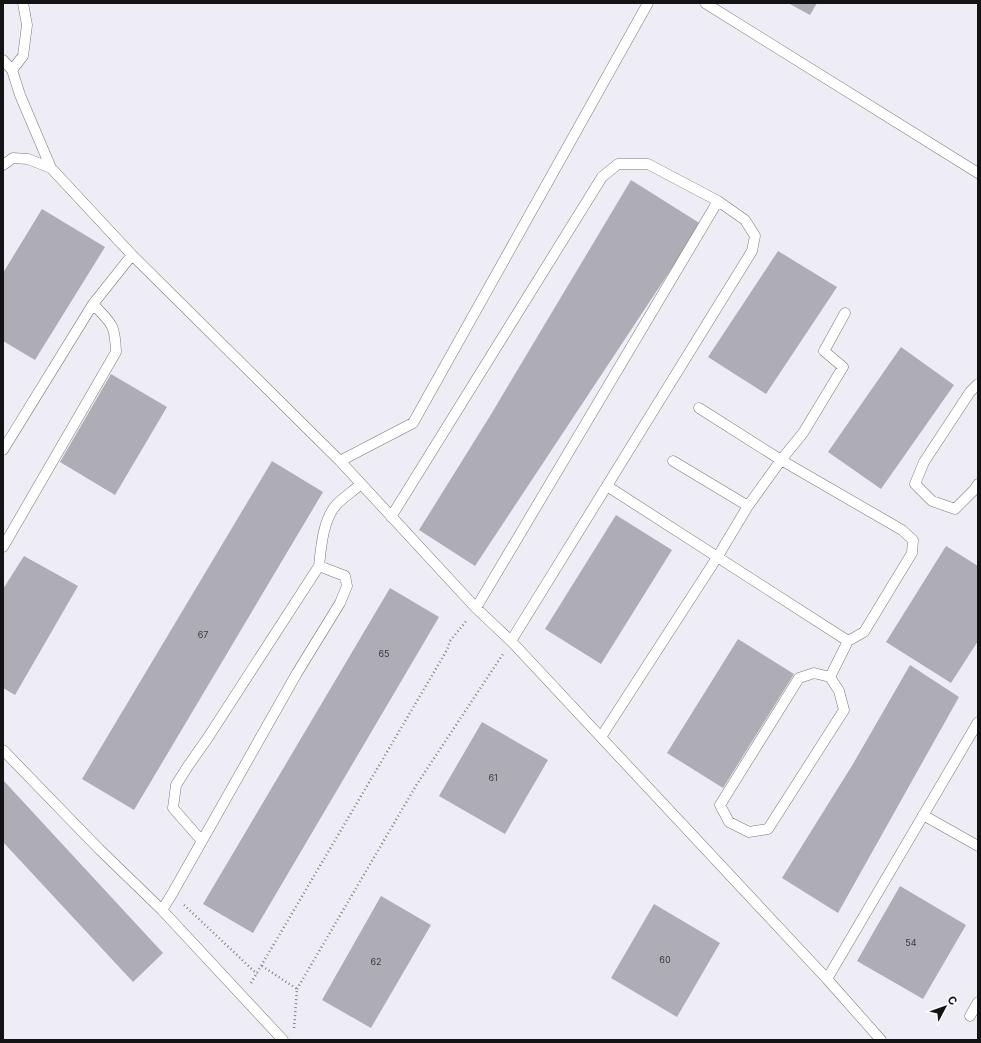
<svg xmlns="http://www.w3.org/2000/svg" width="981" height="1043" font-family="Inter,sans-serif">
  <rect width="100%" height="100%" fill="#eeedf6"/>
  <!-- building -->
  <path fill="#aeadb6" d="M788,3H817L810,15Z
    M631,180L701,224L475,566L419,530L490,416Z
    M42,209L105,247L35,360L3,341V273Z
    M778,251L837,287L766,394L708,357Z
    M901,347L954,385L881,489L828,452Z
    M111,374L167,407L115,495L60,462Z
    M272,461L323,492L134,810L82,779Z
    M616,515L672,550L601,664L545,629Z
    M946,546L978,566V641L951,683L886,642Z
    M24,556L78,586L15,695L3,688V589Z
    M390,588L439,617L253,933L203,904Z
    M738,639L794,674L723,788L667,753Z
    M910,665L959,697L838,913L782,878L853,764Z
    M482,722L548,760L505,834L439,796Z
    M3,780L163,953L133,982L3,842Z
    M900,886L966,925L923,999L857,961Z
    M381,896L431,925L371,1028L322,1000Z
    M654,904L720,943L677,1017L611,978Z"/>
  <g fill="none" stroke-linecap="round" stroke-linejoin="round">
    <defs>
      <path id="lane" d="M705,3L978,173
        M3,60L12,70L20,95L51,168L132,255L340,461L476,608L511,641L827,979L881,1040
        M12,70L23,56L27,25L23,3
        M3,165L13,158L28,159L51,168
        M978,384L970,392L924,462L915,484L932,501L955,509L974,490L978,484
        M699,408L781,460L902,530L913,540L912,553L864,632L848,641L830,677
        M3,450L93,304
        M340,461L413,423L648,3
        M673,461L748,506
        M607,486L848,641
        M391,517L602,177L618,164H648L718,201L476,608
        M3,547L116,352C115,324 112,324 93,304L132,255
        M319,566C321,547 323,519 337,504C344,497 353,491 361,484
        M511,641L752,251L755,236L745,220L718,201
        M814,673L830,677L839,691L844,710L768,829L749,832L729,822L720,805L799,678Z
        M601,737L718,556L748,506L781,460L803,433L843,367L824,351L845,313
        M3,750L99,849L162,910L283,1040
        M923,815L978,846
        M162,910L172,894L297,673L340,603L347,586L345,576L319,566L207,739L188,766L176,785L173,808L201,840
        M827,979L978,722
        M970,1016L978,1002"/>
    </defs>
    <!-- lane casing -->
    <use href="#lane" stroke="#78777f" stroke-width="11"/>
    <!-- path -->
    <path stroke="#828187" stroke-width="2.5" stroke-dasharray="1 3" stroke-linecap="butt" d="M184,905L257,974
      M262,966L297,989L294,1029
      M251,983L447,650L450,641L467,620
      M297,989L417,784L503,654"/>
    <!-- lane -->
    <use href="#lane" stroke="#fff" stroke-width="10"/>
  </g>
  <g text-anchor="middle" stroke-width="3" stroke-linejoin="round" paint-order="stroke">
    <!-- number labels -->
    <g font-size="9" fill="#3a393d">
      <text x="203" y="638">67</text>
      <text x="384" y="657">65</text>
      <text x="493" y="781">61</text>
      <text x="911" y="946">54</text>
      <text x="665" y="963">60</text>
      <text x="376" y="965">62</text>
    </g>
  </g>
  <!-- border -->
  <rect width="981" height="1043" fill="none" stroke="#131215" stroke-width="8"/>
  <!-- north arrow -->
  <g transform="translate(945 1007) rotate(49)" stroke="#fbfbff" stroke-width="3" paint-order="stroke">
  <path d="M0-3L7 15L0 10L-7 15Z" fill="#131215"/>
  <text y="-6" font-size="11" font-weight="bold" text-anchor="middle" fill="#131215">С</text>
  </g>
</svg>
